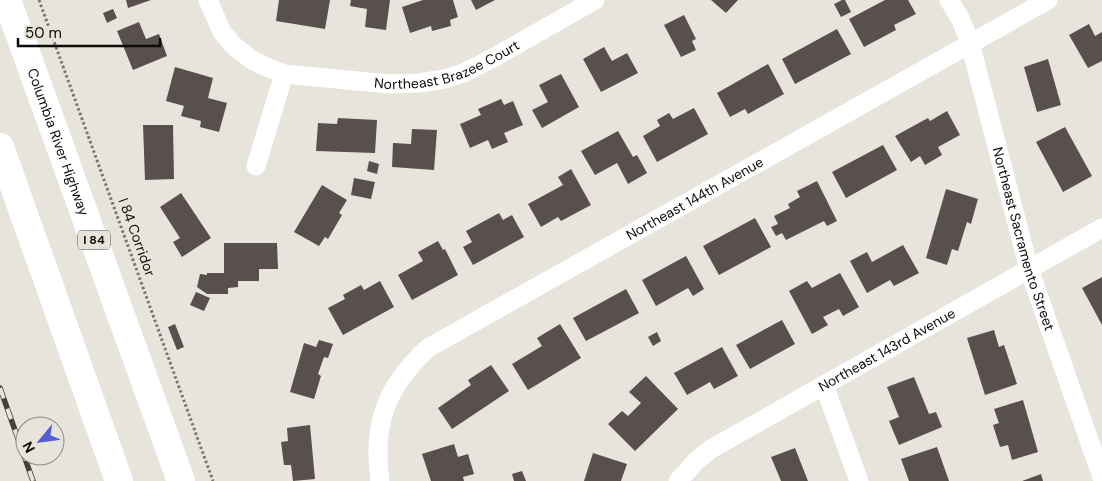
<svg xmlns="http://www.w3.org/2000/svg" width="1102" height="481" font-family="'DM Sans',sans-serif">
  <rect width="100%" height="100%" fill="#e7e4db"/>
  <!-- building -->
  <path fill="#594f4f" d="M126,0H151L128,8Z
    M279,0H330L325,29L276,21Z
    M351,0H390L386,30L365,27L367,9L350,6Z
    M423,0H453L458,17L450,20L451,26L432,31L431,26L410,33L402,7Z
    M471,0H495L476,10Z
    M711,0H738L726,13Z
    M842,0H845L851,12L841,17L834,4Z
    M885,0H908L916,14L894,25L896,30L864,47L849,19Z
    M113,9L117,18L107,23L103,13Z
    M684,15L696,39L692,41L696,50L681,57L664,25Z
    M139,22L146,39L159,34L167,56L133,70L117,31Z
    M1089,24L1095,36L1102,32V61L1088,68L1069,35Z
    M837,29L851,54L795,84L782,59Z
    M604,47L612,61L627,53L638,73L601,92L583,59Z
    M1048,59L1061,105L1037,112L1024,67Z
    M768,64L784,94L748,114L745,109L730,117L717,93Z
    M175,67L213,78L208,98L227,103L219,132L200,127L201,121L181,116L184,106L166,101Z
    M561,74L579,107L542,128L532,110L548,102L539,85Z
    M501,99L504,105L513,101L523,125L504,133L508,142L492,149L488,140L470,148L460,124L481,115L478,109Z
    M694,108L708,134L657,162L643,136L660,126L657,120L669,113L673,119Z
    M947,111L960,135L938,147L942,155L925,165L920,156L911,162L895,136L928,118L930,121Z
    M338,118L377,120L375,153L316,151L318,123L337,124Z
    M143,125H173L174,179L145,180Z
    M1065,127L1092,176L1063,192L1036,142Z
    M412,129L437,130L434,170L392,167L393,143L411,144Z
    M618,131L633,157L637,155L647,173L628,184L617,163L595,175L581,151Z
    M883,145L897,170L846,198L832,172Z
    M369,161L379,164L377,174L367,171Z
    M571,169L591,205L561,221L558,217L541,227L528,204L563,185L558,177Z
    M354,178L375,182L371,199L351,195Z
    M817,181L837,221L827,226L824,221L786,240L782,233L776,236L771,227L778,224L774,216L790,208L788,204L800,197L797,191Z
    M322,185L347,200L339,213L342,215L328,239L325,237L319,246L294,232Z
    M946,189L978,199L971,224L967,222L958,251L952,249L947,265L926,258Z
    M181,193L211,238L182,257L173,242L180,238L160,207Z
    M499,213L503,220L512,215L524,237L473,265L463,247L472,242L466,231Z
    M755,218L771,247L719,275L703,246Z
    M438,241L443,250L445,249L458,275L412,300L398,275L423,261L418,252Z
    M224,243H277L278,269H259V281H238V287L228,288V294H207L197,287L200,274L207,275V273H224Z
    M903,245L919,273L894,286L890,280L867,293L850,261L867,252L872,262Z
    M686,256L704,289L693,296L688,288L656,306L642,280Z
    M840,273L859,307L843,316L839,309L823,317L828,325L812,334L789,291L807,281L812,288Z
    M1102,277V325L1082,288Z
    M380,281L394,307L343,335L328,308L345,299L343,295L361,285L364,290Z
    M626,289L639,313L586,341L573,318Z
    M196,292L210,298L204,311L190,305Z
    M782,320L795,344L750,369L736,345Z
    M175,324L184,347L177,350L168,327Z
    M560,324L581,358L528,390L512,364L542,346L537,338Z
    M994,330L999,347L1004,345L1017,384L985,395L967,338Z
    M657,332L661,341L653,346L648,337Z
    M319,340L333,344L328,358L324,357L318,374L321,376L314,399L290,392L304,343L316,347Z
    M722,347L738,376L714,389L710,382L687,395L674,373Z
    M491,365L509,391L452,429L438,408L471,385L468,380Z
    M646,376L678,409L635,451L608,424L622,411L628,416L641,403L629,392Z
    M914,377L929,414L936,412L942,427L899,445L889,421L899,417L887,387Z
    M1023,400L1038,452L1012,460L1008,445L1000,447L993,425L999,423L994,409Z
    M310,425L315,479L293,481L291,465H284L281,442L288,441L287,428Z
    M454,444L458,457L468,454L474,474L463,477L464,481H431L422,454Z
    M937,447L949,481H909L901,459Z
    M795,448L808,481H781L771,457Z
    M593,453L627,464L621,481H584Z
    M522,471L526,481H514L512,474Z
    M1041,474L1043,481H1022Z"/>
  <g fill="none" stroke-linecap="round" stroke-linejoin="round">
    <!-- path -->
    <path stroke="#787670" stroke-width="3" stroke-dasharray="2.5 2.5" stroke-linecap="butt" d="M39,0L213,481"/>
    <!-- minor -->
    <g stroke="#fff" stroke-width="19">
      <path id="s1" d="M208,0L222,32L234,46L252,60L264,66L284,74L389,84L419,83L444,79L463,73L493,58L595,0"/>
      <path id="s2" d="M949,0L961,20L970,43L1029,269L1102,477"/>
      <path d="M256,166L284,74"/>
      <path d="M824,385L859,481"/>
      <path id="s3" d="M380,481C372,424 386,387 428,348L1048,0"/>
      <path id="s4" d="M678,481L697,460L711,449L1102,228"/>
    </g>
    <!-- highway -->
    <g stroke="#fff" stroke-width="28">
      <path id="s5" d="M7,0L181,481"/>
      <path d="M0,147L119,481"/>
    </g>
    <defs>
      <path id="rail" d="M0,388L33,481"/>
    </defs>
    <!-- rail casing -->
    <use href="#rail" stroke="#42413c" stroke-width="5.5"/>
    <!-- rail -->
    <use href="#rail" stroke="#e7e4db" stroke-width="4" stroke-dasharray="11" stroke-linecap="butt"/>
  </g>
  <g text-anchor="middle" stroke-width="5" stroke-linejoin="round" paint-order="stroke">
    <!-- shield labels -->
    <rect fill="#e7e4db" stroke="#4e4c47" stroke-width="1" x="78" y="230.5" width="32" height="19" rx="4"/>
    <g font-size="12" font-weight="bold" fill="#0c0b08">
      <text x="94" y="244">I 84</text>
    </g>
    <!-- street labels -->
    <g font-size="14" fill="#0c0b08" stroke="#e7e4db">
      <text dy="5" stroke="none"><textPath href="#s1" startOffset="278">Northeast Brazee Court</textPath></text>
      <text dy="5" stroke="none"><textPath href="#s5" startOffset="151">Columbia River Highway</textPath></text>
      <text dy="5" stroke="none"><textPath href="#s3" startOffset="454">Northeast 144th Avenue</textPath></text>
      <text transform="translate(137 237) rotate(70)" y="5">I 84 Corridor</text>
      <text dy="5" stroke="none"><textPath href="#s2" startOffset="251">Northeast Sacramento Street</textPath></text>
      <text dy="5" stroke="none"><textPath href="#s4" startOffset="248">Northeast 143rd Avenue</textPath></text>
    </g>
  </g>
  <!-- north arrow -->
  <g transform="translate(40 441) rotate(241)"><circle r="24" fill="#e7e4db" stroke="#8f8d87"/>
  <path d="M0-4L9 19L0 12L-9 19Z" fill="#575dd4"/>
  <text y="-8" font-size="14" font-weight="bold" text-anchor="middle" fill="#0c0b08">N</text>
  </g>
  <!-- scale -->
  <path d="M18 38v8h142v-8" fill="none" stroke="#0c0b08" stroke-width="2.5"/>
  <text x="25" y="38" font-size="15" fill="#0c0b08" stroke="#e7e4db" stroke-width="4" paint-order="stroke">50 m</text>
</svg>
